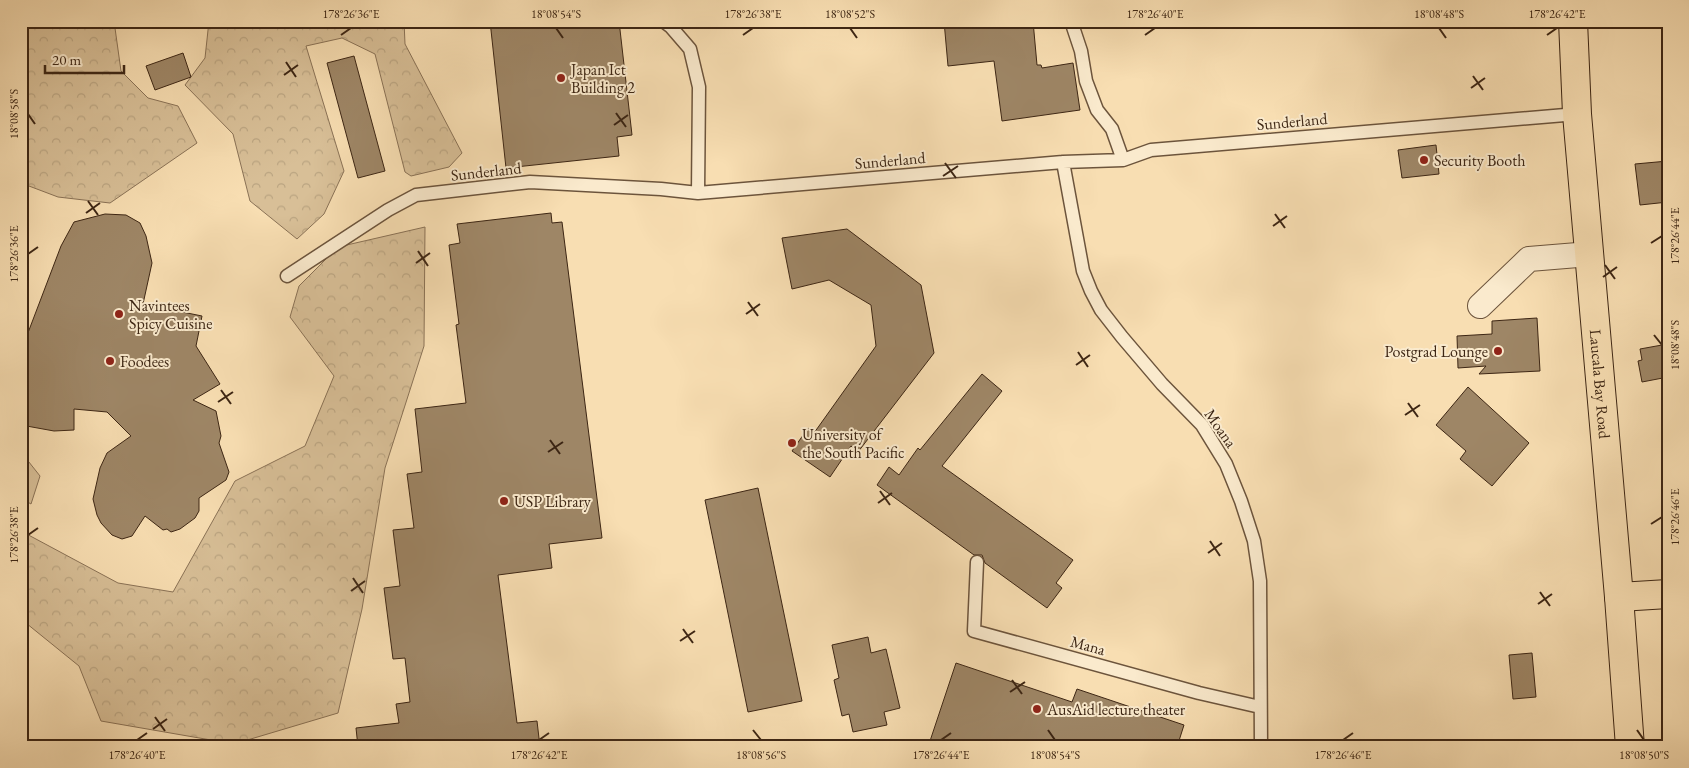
<svg xmlns="http://www.w3.org/2000/svg" width="1689" height="768" font-family="'EB Garamond',serif">
  <defs>
    <pattern id="forest-crowns" width="20" height="18" patternUnits="userSpaceOnUse" patternTransform="scale(1.25)"><rect width="20" height="18" fill="#d8bf97"/><path d="M2 6a3 3 0 1 1 6 0M12 15a3 3 0 1 1 6 0" fill="none" stroke="#baa481"/></pattern>
  </defs>
  <rect width="100%" height="100%" fill="#f8deb2"/>
  <filter id="stains"><feTurbulence type="fractalNoise" baseFrequency=".004" numOctaves="4"/><feColorMatrix values="0 0 0 0 .2 0 0 0 0 .09 0 0 0 0 .02 0 0 0 .5 -.17"/></filter>
  <radialGradient id="worn" r=".72"><stop offset=".6" stop-color="#630" stop-opacity="0"/><stop offset="1" stop-color="#630" stop-opacity=".3"/></radialGradient>
  <!-- forest -->
  <path fill="url(#forest-crowns)" stroke="#8a7256" d="M21,21H114L121,71L148,98L178,106L197,143L110,203L58,197L21,183Z
    M209,21H404L405,44L462,153L449,167L411,176L405,172L375,54L342,38L306,46L344,171L324,214L297,239L250,201L233,134L185,85L205,58Z
    M425,227L424,346L385,468L362,609L338,713L234,744L101,721L79,666L21,619V531L118,583L173,592L235,481L305,446L334,376L290,317L299,286L338,247Z"/>
  <!-- park -->
  <path fill="#d8bf97" stroke="#8a7256" d="M21,452L40,476L31,504L21,498Z"/>
  <!-- building -->
  <path fill="#9e8666" stroke="#3d2614" d="M490,21H619L632,135L617,137L619,156L506,168Z
    M944,21H1033L1037,65H1041L1042,68L1073,63L1080,110L1002,121L994,61L948,66Z
    M183,53L191,77L155,90L146,66Z
    M354,56L385,171L358,178L327,63Z
    M1436,145L1439,174L1402,178L1398,150Z
    M1668,161V202L1640,205L1635,164Z
    M551,213L552,223L562,222L602,538L549,544L552,568L498,575L517,723L537,721L540,747H358L356,728L399,723L396,704L410,702L405,658L393,659L384,588L400,586L393,530L414,528L407,474L422,472L415,409L466,403L456,325L459,324L449,245L460,243L457,224Z
    M105,214L126,215L140,223L146,236L152,263L143,304L202,316L196,346L220,384L193,400L216,411L221,436L219,443L229,472L226,480L199,498V511L195,518L180,529L171,532L167,529L163,530L145,516L132,536L122,539L112,535L101,523L97,515L93,499L100,468L107,453L131,436L107,412L74,409V430L54,431L21,425V339L26,338L61,246L74,222Z
    M847,229L921,285L934,353L858,452L851,446L830,477L792,451L808,428L814,433L876,346L871,305L829,280L792,289L782,238Z
    M1537,318L1540,371L1479,374L1486,366L1458,368L1457,336L1492,334V321Z
    M1662,345L1663,356L1668,355V377L1642,382L1638,361L1642,360L1640,349Z
    M982,374L1002,391L942,466L1073,560L1056,583L1062,588L1047,608L985,563L982,555H974L877,485L889,467L899,475L918,448L920,450Z
    M1468,387L1529,443L1492,486L1460,459L1466,451L1436,425Z
    M758,488L802,701L748,712L705,500Z
    M868,637L871,653L886,649L900,708L884,712L887,725L853,732L849,714L842,716L834,680L839,678L832,645Z
    M1532,653L1536,697L1513,699L1509,655Z
    M956,663L1072,702L1077,689L1184,725L1177,747H928Z"/>
  <g fill="none" stroke-linecap="round" stroke-linejoin="round">
    <defs>
      <path id="lane" d="M663,21L671,27L690,49L699,87L698,193
        M1071,21L1081,51L1086,81L1097,110L1112,129L1123,160
        M1063,162L1083,271L1091,291L1101,310L1122,337L1162,384L1202,425L1226,464L1241,501L1254,541L1260,581L1261,747
        M287,276L388,210L416,195L530,182L661,189L698,193L1063,162L1123,160L1151,150L1577,114
        M977,562L974,631L1199,693L1260,707"/>
      <path id="street" d="M1480,306L1529,259L1590,254"/>
      <g id="primary">
        <path id="s1" d="M1573,21L1577,114L1619,597L1630,747"/>
        <path d="M1619,597L1668,594"/>
      </g>
    </defs>
    <!-- lane casing -->
    <use href="#lane" stroke="#6c543c" stroke-width="15"/>
    <!-- street casing -->
    <use href="#street" stroke="#6c543c" stroke-width="26"/>
    <!-- primary casing -->
    <use href="#primary" stroke="#3d2614" stroke-width="30"/>
    <!-- lane -->
    <use href="#lane" stroke="#faeacd" stroke-width="12"/>
    <!-- street -->
    <use href="#street" stroke="#faeacd" stroke-width="24"/>
    <!-- primary -->
    <use href="#primary" stroke="#f8deb2" stroke-width="28"/>
  </g>
  <!-- ticks -->
  <path fill="none" stroke="#3d2614" stroke-width="2" d="M556,28L563,38M850,28L857,38M1439,28L1446,38M341,35L351,28M743,35L753,28M1145,35L1155,28M1547,35L1557,28M286,62L296,77M284,75L298,65M1473,76L1483,90M1471,88L1485,78M616,113L626,127M28,114L35,124M614,125L628,115M945,163L956,178M943,176L958,166M88,201L98,215M86,213L100,203M1275,214L1285,228M1273,226L1287,216M1651,243L1662,236M418,251L428,266M28,254L38,247M416,263L430,253M1605,265L1615,279M1603,277L1617,267M748,302L758,316M746,314L760,304M1654,335L1662,345M1078,352L1088,367M1076,365L1090,355M221,390L231,404M218,402L233,392M1408,403L1418,417M1405,415L1420,405M550,440L560,454M548,452L563,442M880,491L890,505M878,503L892,493M1651,524L1662,517M28,535L38,528M1210,541L1220,556M1208,553L1222,543M353,578L363,593M351,591L365,581M1540,592L1550,606M1538,604L1552,594M683,629L693,643M680,641L695,631M1012,680L1022,694M1010,692L1025,682M155,717L165,731M153,729L167,719M753,730L761,740M1048,730L1055,740M1637,730L1644,740M137,740L147,733M539,740L549,733M941,740L951,733M1343,740L1353,733"/>
  <!-- markers -->
  <g fill="#8f2418" stroke="#faeacd" stroke-width="2">
    <circle cx="561" cy="78" r="5"/>
    <circle cx="1424" cy="160" r="5"/>
    <circle cx="119" cy="314" r="5"/>
    <circle cx="1498" cy="351" r="5"/>
    <circle cx="110" cy="361" r="5"/>
    <circle cx="792" cy="443" r="5"/>
    <circle cx="504" cy="501" r="5"/>
    <circle cx="1037" cy="709" r="5"/>
  </g>
  <g text-anchor="middle" stroke-width="4" stroke-linejoin="round" paint-order="stroke">
    <!-- poi labels -->
    <g font-size="16" fill="#3d2614" stroke="#faeacd" text-anchor="start">
      <text x="571" y="75">Japan Ict<tspan x="571" dy="18">Building 2</tspan></text>
      <text x="1434" y="166">Security Booth</text>
      <text x="129" y="311">Navintees<tspan x="129" dy="18">Spicy Cuisine</tspan></text>
      <text x="1488" y="357" text-anchor="end">Postgrad Lounge</text>
      <text x="120" y="367">Foodees</text>
      <text x="802" y="440">University of<tspan x="802" dy="18">the South Pacific</tspan></text>
      <text x="514" y="507">USP Library</text>
      <text x="1047" y="715">AusAid lecture theater</text>
    </g>
    <!-- street labels -->
    <g font-size="16" fill="#3d2614" stroke="#faeacd">
      <text transform="translate(1292 121) rotate(-5)" y="6">Sunderland</text>
      <text transform="translate(890 160) rotate(-5)" y="6">Sunderland</text>
      <text transform="translate(486 171) rotate(-6)" y="6">Sunderland</text>
      <text dy="6" stroke="none"><textPath href="#s1" startOffset="364">Laucala Bay Road</textPath></text>
      <text transform="translate(1221 428) rotate(55)" y="6">Moana</text>
      <text transform="translate(1088 645) rotate(15)" y="6">Mana</text>
    </g>
  </g>
  <!-- margin -->
  <rect width="1689" height="768" fill="none" stroke="#f8deb2" stroke-width="55"/>
  <!-- scale -->
  <path d="M45 65v8h79v-8" fill="none" stroke="#3d2614" stroke-width="2.5"/>
  <text x="52" y="65" font-size="15" fill="#3d2614" stroke="#faeacd" stroke-width="4" paint-order="stroke">20 m</text>
  <rect x="28" y="28" width="1634" height="712" fill="none" stroke="#3d2614" stroke-width="2"/>
  <g font-size="12" text-anchor="middle" fill="#3d2614">
    <text x="351" y="18">178°26'36"E</text>
    <text x="556" y="18">18°08'54"S</text>
    <text x="753" y="18">178°26'38"E</text>
    <text x="850" y="18">18°08'52"S</text>
    <text x="1155" y="18">178°26'40"E</text>
    <text x="1439" y="18">18°08'48"S</text>
    <text x="1557" y="18">178°26'42"E</text>
    <text transform="translate(14 114) rotate(-90)" y="4">18°08'58"S</text>
    <text transform="translate(1675 236) rotate(-90)" y="4">178°26'44"E</text>
    <text transform="translate(14 254) rotate(-90)" y="4">178°26'36"E</text>
    <text transform="translate(1675 345) rotate(-90)" y="4">18°08'48"S</text>
    <text transform="translate(1675 517) rotate(-90)" y="4">178°26'46"E</text>
    <text transform="translate(14 535) rotate(-90)" y="4">178°26'38"E</text>
    <text x="137" y="759">178°26'40"E</text>
    <text x="539" y="759">178°26'42"E</text>
    <text x="761" y="759">18°08'56"S</text>
    <text x="941" y="759">178°26'44"E</text>
    <text x="1055" y="759">18°08'54"S</text>
    <text x="1343" y="759">178°26'46"E</text>
    <text x="1644" y="759">18°08'50"S</text>
  </g>
  <rect width="100%" height="100%" filter="url(#stains)"/>
  <rect width="100%" height="100%" fill="url(#worn)"/>
</svg>
